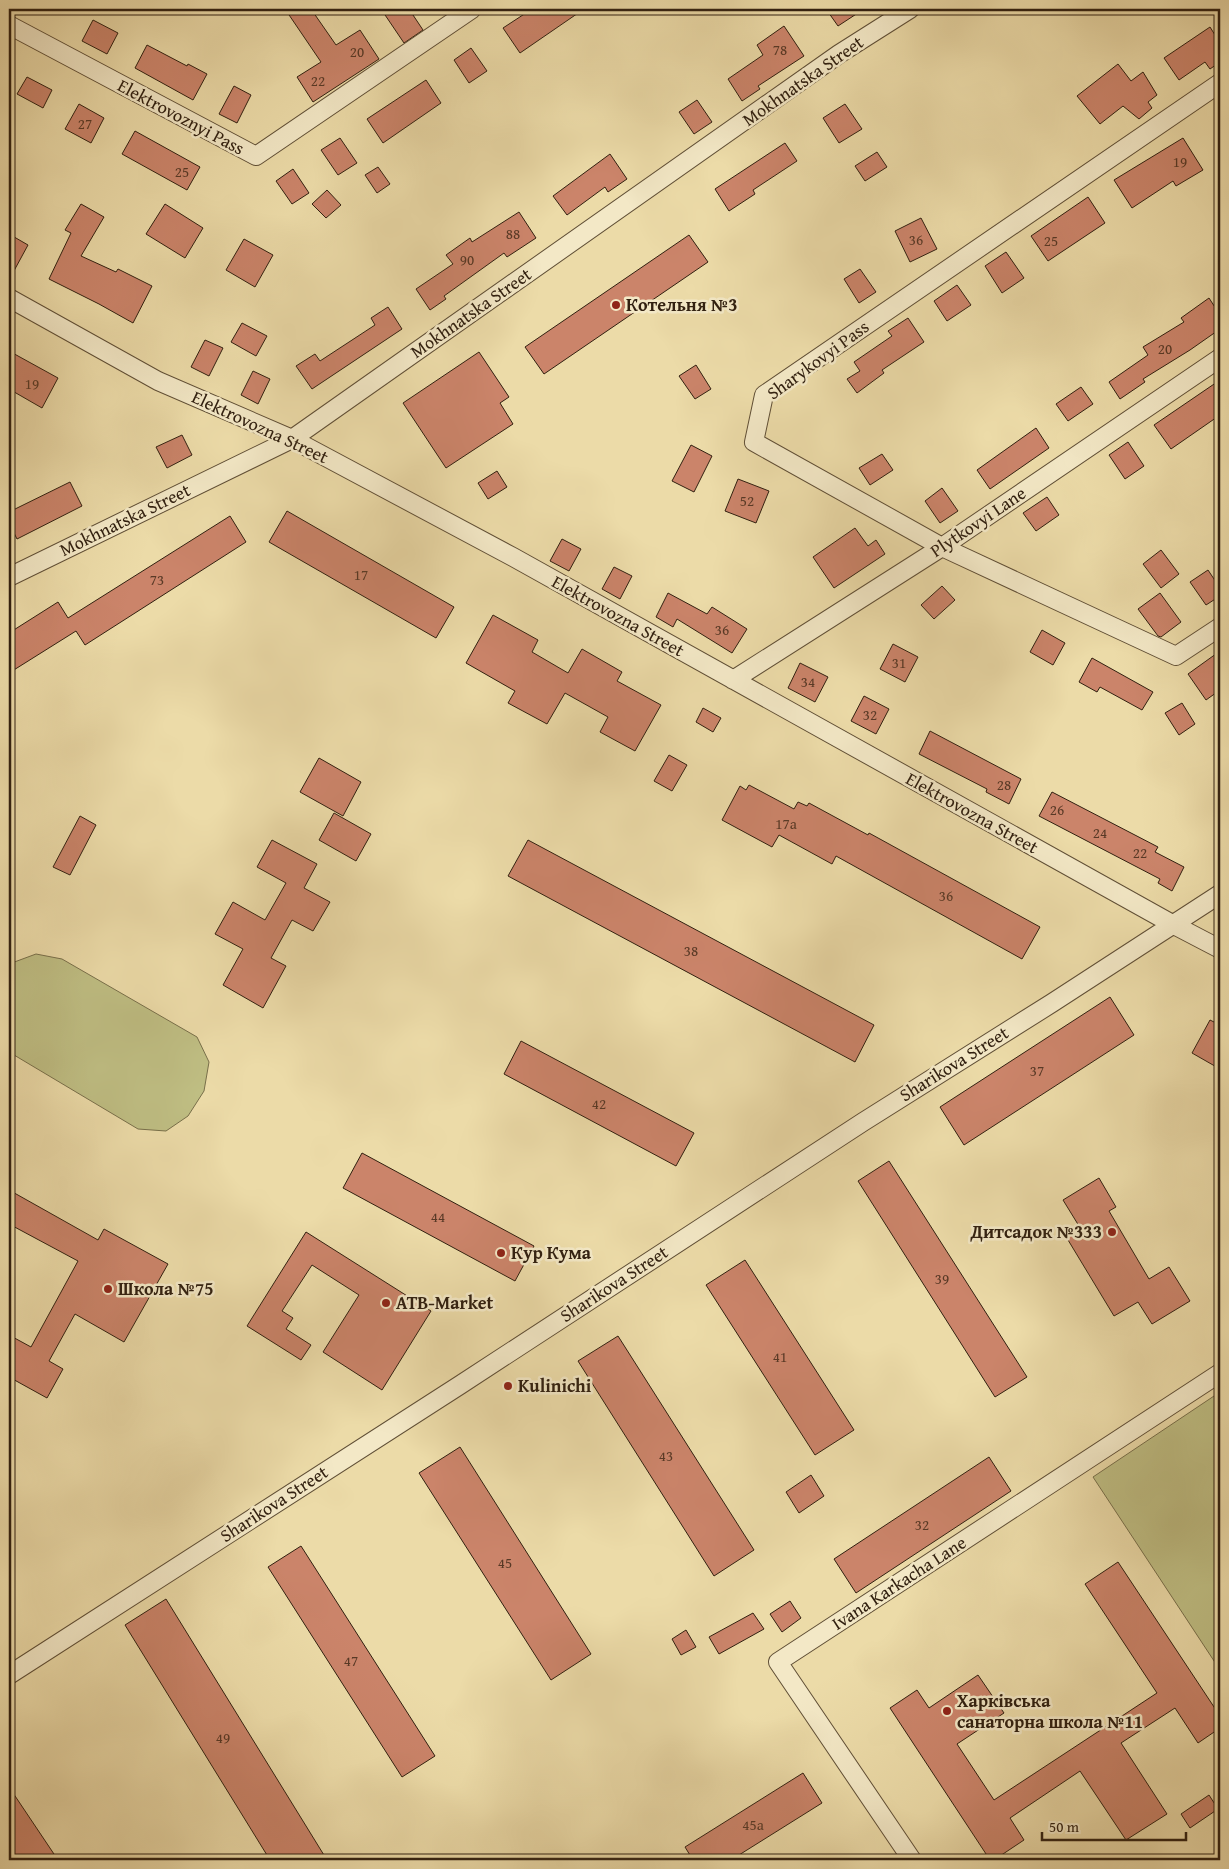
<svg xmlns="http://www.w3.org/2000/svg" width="1229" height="1869" font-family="'Gentium Book Plus',serif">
  <rect width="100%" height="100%" fill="#ecdba8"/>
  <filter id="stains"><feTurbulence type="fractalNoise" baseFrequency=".004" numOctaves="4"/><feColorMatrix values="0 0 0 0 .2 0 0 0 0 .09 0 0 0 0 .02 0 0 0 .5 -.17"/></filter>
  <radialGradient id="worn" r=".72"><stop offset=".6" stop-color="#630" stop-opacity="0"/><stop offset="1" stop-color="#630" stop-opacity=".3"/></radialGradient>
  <!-- green -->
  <path fill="#bfbe83" stroke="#786f4a" d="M36,954L62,959L197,1037L209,1062L204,1091L188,1116L166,1131L138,1129L9,1052V964Z
    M1220,1392V1670L1093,1477Z"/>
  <!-- building -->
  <path fill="#cb846a" stroke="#312010" d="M285,9H311L336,45L360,30L379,59L313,102L297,77L321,62Z
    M381,9H409L423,30L404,43Z
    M532,9H584L520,53L503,28Z
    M826,9H864L838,26Z
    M93,20L118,33L107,54L82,41Z
    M784,26L804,56L758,86L760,89L742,101L728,79L763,55L757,45Z
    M1210,27L1220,43V62L1210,69L1205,62L1179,80L1164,58Z
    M147,45L187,66L188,64L207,74L193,100L135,68Z
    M471,48L487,71L469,83L454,60Z
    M1118,64L1131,81L1143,72L1157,95L1148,102L1152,108L1139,119L1123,106L1100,124L1077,96Z
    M27,77L52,90L43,108L17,94Z
    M426,80L441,103L383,143L367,119Z
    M234,86L251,95L237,123L219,114Z
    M697,100L712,122L694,134L679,112Z
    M79,104L104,118L91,143L65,129Z
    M845,104L862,129L839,143L823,118Z
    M135,131L200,167L187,190L122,154Z
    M340,138L357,163L338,175L321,150Z
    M1183,138L1203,170L1176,186L1173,181L1132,208L1114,180Z
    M785,143L797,161L753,190L755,194L729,211L715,189Z
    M877,152L887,167L865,181L855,166Z
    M610,154L627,179L608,192L605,187L567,215L553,196Z
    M378,167L390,184L377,193L365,175Z
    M293,169L309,193L292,204L276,181Z
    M327,190L341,205L326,218L312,204Z
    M1088,197L1105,223L1048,261L1031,236Z
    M81,204L104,217L81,256L116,272L118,269L152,286L133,323L99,304L49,279L71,233L65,230Z
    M165,204L203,228L185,258L146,234Z
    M519,212L536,238L507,257L504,253L444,296L446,299L430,310L416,289L453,264L446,255L470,238L472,242Z
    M921,218L937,249L910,262L895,231Z
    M9,234L28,245L9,280Z
    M689,235L708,262L544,374L525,347Z
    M244,239L273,255L255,287L226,270Z
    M1006,252L1024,278L1002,293L985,266Z
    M860,269L876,292L859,303L844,279Z
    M957,285L971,305L947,321L934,301Z
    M1209,298L1220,315V329L1190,350L1143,379L1145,382L1120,399L1109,382L1148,355L1143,347L1184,322L1181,318Z
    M388,307L402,329L312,389L296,366L315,354L320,361L375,325L371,318Z
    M908,318L924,342L882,370L884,373L857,393L847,379L860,371L854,362L892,336L888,331Z
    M242,323L267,336L256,356L231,342Z
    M205,340L223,348L209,376L191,367Z
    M9,351L58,378L42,408L9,389Z
    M479,352L509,397L500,403L513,424L446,468L403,403Z
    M696,365L711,389L695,399L679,376Z
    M253,371L270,379L258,404L241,395Z
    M1220,380V415L1171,449L1154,425Z
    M1081,387L1093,404L1068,421L1056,404Z
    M1036,428L1049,448L990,489L977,470Z
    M182,435L192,455L167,468L156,447Z
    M1128,442L1144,466L1125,479L1109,455Z
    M691,445L712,456L694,492L672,481Z
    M882,454L893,470L870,485L859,468Z
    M497,471L507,487L488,499L478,483Z
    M738,479L769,491L756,523L725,511Z
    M70,482L82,506L17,539L9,523V512Z
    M942,488L958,511L940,523L925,501Z
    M1047,497L1059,515L1036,531L1023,513Z
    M287,511L454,607L436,638L269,542Z
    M230,516L246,542L85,645L76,631L9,673V633L58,602L68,618Z
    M855,528L868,546L876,540L885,554L834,588L813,557Z
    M562,539L581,549L569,571L550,561Z
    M1161,550L1179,574L1161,588L1143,564Z
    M614,567L632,576L620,599L602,589Z
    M1208,570L1220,588V596L1206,605L1190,582Z
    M942,586L955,600L934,619L921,605Z
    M668,593L707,614L712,607L747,629L732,653L677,619L673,627L656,617Z
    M1160,593L1181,622L1161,637L1158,636L1138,609Z
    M493,615L538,640L532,652L568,673L582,649L622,672L617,681L661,705L635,751L600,732L608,717L565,693L547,724L508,703L515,691L466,663Z
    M1042,630L1065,643L1053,665L1030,652Z
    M893,644L918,657L905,682L880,669Z
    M1220,651V690L1206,700L1188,674Z
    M1092,658L1153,692L1142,710L1100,687L1097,692L1079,682Z
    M800,663L828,677L815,702L788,688Z
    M864,696L889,709L876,734L851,721Z
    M1182,703L1195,724L1179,735L1165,713Z
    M703,708L721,718L713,732L696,722Z
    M930,731L1021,779L1009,804L986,792L987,789L919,754Z
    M669,755L687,765L672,791L654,781Z
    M319,758L361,782L343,816L300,792Z
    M749,785L794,809L798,802L807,806L809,803L868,835L869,833L1040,927L1022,959L836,856L832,864L779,835L772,847L722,820L740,786L746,790Z
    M1052,792L1158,847L1155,852L1184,867L1172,891L1158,883L1160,879L1039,816Z
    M334,813L371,834L356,861L319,840Z
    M80,816L96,825L70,875L53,867Z
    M272,840L317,864L304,888L330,902L313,931L292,920L271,958L286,966L263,1008L223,985L243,949L215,934L233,902L265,920L286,883L257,867Z
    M528,840L874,1025L855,1062L508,876Z
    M1110,997L1134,1035L964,1145L940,1107Z
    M1210,1020L1220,1025V1069L1192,1053Z
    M521,1041L694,1133L676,1166L504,1074Z
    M362,1153L534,1246L515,1281L343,1188Z
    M889,1161L1027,1377L995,1397L858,1181Z
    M1099,1178L1116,1207L1109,1211L1149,1279L1169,1267L1190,1301L1152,1324L1138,1302L1114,1316L1065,1235L1079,1226L1063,1200Z
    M9,1190L98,1240L104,1229L168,1264L124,1342L75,1314L49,1361L63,1369L47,1398L9,1377V1335L31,1347L78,1261L9,1224Z
    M306,1232L431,1311L382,1390L323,1352L359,1295L312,1265L282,1311L293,1318L286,1329L311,1345L301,1360L247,1326Z
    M745,1260L854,1430L815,1455L706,1285Z
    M618,1336L754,1550L714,1576L578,1361Z
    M460,1447L591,1654L551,1680L419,1473Z
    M989,1457L1011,1491L856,1593L834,1559Z
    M811,1475L824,1496L799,1513L786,1492Z
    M301,1546L435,1756L402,1777L268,1567Z
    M1118,1562L1220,1716V1728L1198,1743L1175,1708L1121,1743L1167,1814L1126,1840L1080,1771L1010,1818L1024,1840L994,1860H990L890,1708L917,1690L929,1708L978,1675L1004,1713L957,1744L994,1800L1157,1693L1085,1584Z
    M166,1599L327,1860H270L125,1625Z
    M790,1601L801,1618L782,1632L770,1614Z
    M753,1613L764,1629L719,1654L709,1637Z
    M686,1630L696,1647L681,1655L672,1639Z
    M803,1773L822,1803L731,1860H693L685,1847Z
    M9,1787L58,1860H18L9,1846Z
    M1209,1795L1218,1809L1190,1828L1181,1814Z"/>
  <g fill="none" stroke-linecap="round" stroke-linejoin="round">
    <defs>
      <path id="street" d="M9,25L256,156L472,9
        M1220,83L764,395L754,442L942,547L1176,656L1220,627
        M9,298L158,381L292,439L513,557L1174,925L1220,949
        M9,577L292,439L839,54L910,9
        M733,680L942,547L1220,358
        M9,1675L460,1385L863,1122L1052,1003L1220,894
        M912,1860L778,1662L1220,1373"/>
    </defs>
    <!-- street casing -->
    <use href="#street" stroke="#604f36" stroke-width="20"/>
    <!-- street -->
    <use href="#street" stroke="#f3e8c6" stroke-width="18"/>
  </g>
  <!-- markers -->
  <g fill="#8f2418" stroke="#f3e8c6" stroke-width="2">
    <circle cx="616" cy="305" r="5"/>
    <circle cx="1112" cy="1232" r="5"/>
    <circle cx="501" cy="1253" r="5"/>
    <circle cx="108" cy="1289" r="5"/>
    <circle cx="386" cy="1303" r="5"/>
    <circle cx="508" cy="1386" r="5"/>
    <circle cx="947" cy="1711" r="5"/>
  </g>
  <g text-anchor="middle" stroke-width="5" stroke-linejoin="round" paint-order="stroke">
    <!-- number labels -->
    <g font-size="15" fill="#583926">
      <text x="780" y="55">78</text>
      <text x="357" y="57">20</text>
      <text x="318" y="86">22</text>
      <text x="85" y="129">27</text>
      <text x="1180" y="167">19</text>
      <text x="182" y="177">25</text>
      <text x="513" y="239">88</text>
      <text x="916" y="245">36</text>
      <text x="1051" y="246">25</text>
      <text x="467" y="265">90</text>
      <text x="1165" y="354">20</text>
      <text x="32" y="389">19</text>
      <text x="747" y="506">52</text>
      <text x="361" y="580">17</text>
      <text x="157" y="585">73</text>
      <text x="722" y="635">36</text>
      <text x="899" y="668">31</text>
      <text x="808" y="687">34</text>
      <text x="870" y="720">32</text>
      <text x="1004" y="790">28</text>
      <text x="1057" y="815">26</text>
      <text x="786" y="829">17а</text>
      <text x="1100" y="838">24</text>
      <text x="1140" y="858">22</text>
      <text x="946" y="901">36</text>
      <text x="691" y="956">38</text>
      <text x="1037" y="1076">37</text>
      <text x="599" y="1109">42</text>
      <text x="438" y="1222">44</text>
      <text x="942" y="1284">39</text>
      <text x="780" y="1362">41</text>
      <text x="666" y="1461">43</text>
      <text x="922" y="1530">32</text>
      <text x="505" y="1568">45</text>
      <text x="351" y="1666">47</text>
      <text x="223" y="1743">49</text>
      <text x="753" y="1830">45а</text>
    </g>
    <!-- street labels -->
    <g font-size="18" fill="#312010" stroke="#f3e8c6">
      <text transform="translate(803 81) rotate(-35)" y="6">Mokhnatska Street</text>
      <text transform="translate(181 117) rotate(28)" y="6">Elektrovoznyi Pass</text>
      <text transform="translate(471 313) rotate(-35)" y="6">Mokhnatska Street</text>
      <text transform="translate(818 360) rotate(-36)" y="6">Sharykovyi Pass</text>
      <text transform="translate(260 427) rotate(25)" y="6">Elektrovozna Street</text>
      <text transform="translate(125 520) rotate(-26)" y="6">Mokhnatska Street</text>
      <text transform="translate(978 522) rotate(-34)" y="6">Plytkovyi Lane</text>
      <text transform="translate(618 616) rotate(29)" y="6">Elektrovozna Street</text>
      <text transform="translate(972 813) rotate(29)" y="6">Elektrovozna Street</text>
      <text transform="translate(954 1064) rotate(-32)" y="6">Sharikova Street</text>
      <text transform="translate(614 1284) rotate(-33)" y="6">Sharikova Street</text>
      <text transform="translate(274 1504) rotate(-33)" y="6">Sharikova Street</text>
      <text transform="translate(899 1583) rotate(-33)" y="6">Ivana Karkacha Lane</text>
    </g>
    <!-- poi labels -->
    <g font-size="18" font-weight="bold" fill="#312010" stroke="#f3e8c6" text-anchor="start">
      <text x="626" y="311">Котельня №3</text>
      <text x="1102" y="1238" text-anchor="end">Дитсадок №333</text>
      <text x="511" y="1259">Кур Кума</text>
      <text x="118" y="1295">Школа №75</text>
      <text x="396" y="1309">ATB-Market</text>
      <text x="518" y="1392">Kulinichi</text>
      <text x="957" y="1707">Харківська<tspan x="957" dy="21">санаторна школа №11</tspan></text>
    </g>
  </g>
  <!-- margin -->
  <rect width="1229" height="1869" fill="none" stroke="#ecdba8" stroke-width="30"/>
  <rect x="10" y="10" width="1209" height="1849" fill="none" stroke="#312010" stroke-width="2.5"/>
  <rect x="15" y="15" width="1199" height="1839" fill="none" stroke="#312010"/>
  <!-- scale -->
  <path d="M1042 1832v8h144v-8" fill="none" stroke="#312010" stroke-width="2.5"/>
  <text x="1049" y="1832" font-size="15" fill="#312010" stroke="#f3e8c6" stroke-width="4" paint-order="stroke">50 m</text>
  <rect width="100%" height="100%" filter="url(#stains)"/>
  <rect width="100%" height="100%" fill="url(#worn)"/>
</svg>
